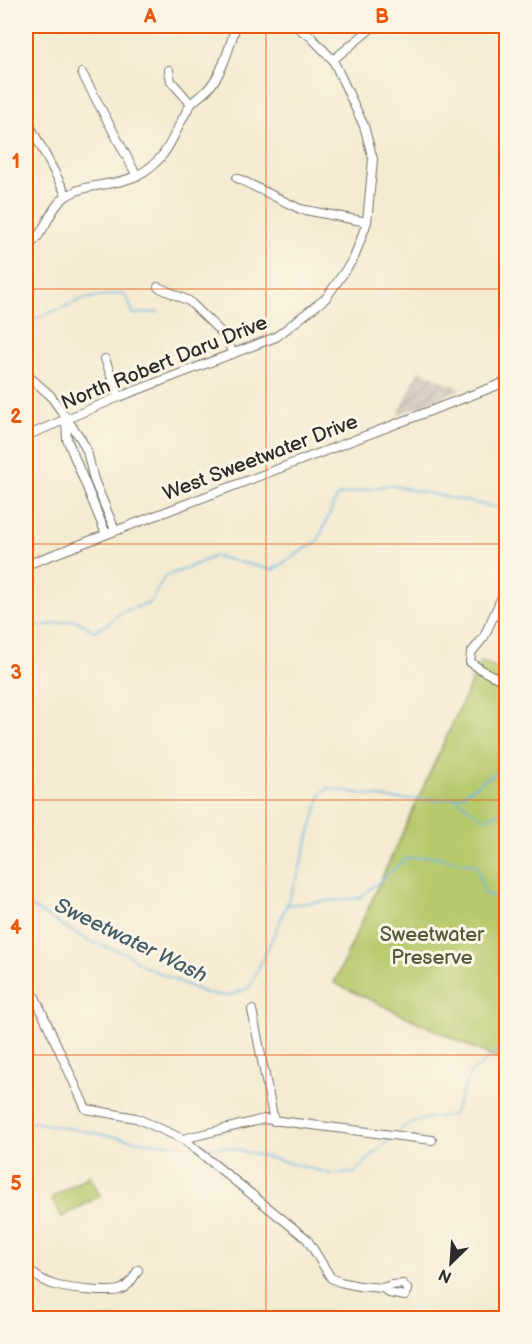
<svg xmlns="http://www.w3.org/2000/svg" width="532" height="1344" font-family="'Balsamiq Sans',sans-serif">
  <defs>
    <pattern id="industrial-furrows" width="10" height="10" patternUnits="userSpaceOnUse" patternTransform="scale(1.5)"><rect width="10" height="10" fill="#cec2b9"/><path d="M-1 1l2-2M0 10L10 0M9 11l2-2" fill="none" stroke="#b1a79f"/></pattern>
  </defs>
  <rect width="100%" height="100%" fill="#fcf5e5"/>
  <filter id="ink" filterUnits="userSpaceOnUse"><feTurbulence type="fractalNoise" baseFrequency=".0167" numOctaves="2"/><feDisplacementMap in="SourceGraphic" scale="12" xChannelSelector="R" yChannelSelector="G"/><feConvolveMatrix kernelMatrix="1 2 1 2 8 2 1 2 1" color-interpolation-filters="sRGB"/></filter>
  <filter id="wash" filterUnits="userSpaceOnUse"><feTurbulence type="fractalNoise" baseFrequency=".008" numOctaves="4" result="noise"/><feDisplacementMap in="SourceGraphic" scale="24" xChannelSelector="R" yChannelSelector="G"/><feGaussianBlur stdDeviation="1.35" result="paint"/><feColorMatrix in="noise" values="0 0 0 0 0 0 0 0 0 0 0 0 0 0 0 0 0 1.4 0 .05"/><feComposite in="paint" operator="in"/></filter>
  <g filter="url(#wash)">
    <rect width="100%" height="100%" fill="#f4ebd1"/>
    <!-- industrial -->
    <path fill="url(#industrial-furrows)" d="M419,370L461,389L398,415Z"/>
    <!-- green -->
    <path fill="#b7c96d" stroke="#717a4c" stroke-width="1.5" d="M481,661L506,673V1063L334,983Z
      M90,1175L100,1196L62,1217L51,1198Z"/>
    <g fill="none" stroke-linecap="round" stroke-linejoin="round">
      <!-- stream -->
      <path stroke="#6ab7e3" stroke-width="1.5" d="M26,323L83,299L121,293L128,299L133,314L158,312
        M26,622L41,626L76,620L94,631L108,624L121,612L150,603L165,576L186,569L214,556L272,570L318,541L337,496L389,485L503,509
        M456,798L484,819L506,810
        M26,904L91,942L125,953L145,967L208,994L228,996L249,988L278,926L297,878L321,794L328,788L392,799L436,800L459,797L506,766
        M286,905L360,898L405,859L431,856L477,865L484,894L501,897L506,894
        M26,1126L34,1122L138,1141L184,1145
        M397,1132C412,1119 435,1117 453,1115L470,1074L506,1043
        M198,1146L231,1148L332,1174L354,1173L391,1138"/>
    </g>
  </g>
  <g filter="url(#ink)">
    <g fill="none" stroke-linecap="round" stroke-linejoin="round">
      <defs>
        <path id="minor" d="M333,60L374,26
          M169,70L171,81L191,104
          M82,73L137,176
          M26,118L67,196
          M237,178L300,209L367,222
          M26,247C46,236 48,207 68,195C90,182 116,187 138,175C170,158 172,135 189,107C194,99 203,95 209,88C224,70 229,47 236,26
          M158,287L189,301L226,337L233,354
          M105,359L119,397
          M26,374L50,395L81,439L87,451L94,480L115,530
          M66,419L67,439L106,534
          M26,436L119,397L276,337L326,298L354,258L367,222L373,159L364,126L333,60L311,37L295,26
          M26,565L506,382
          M506,588L484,637L471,653L470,662L485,672L506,682
          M26,985L35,997L86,1109L136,1118L183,1139L307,1239L331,1278L340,1282L359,1286L383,1288L391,1285L403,1284L408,1290L405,1296L389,1293L383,1288
          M252,1010L274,1121
          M183,1139L264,1119L432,1140
          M26,1268C35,1276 46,1283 58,1286C71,1289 107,1293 119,1290C129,1287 133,1278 138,1270"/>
      </defs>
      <!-- minor casing -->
      <use href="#minor" stroke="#716e65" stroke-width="10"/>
      <!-- minor -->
      <use href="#minor" stroke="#fff" stroke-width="8"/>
    </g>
  </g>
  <!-- grid -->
  <path fill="none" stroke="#e8590c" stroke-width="1.5" stroke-opacity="0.55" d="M266,26V1318M26,289H506M26,544H506M26,800H506M26,1055H506"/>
  <g text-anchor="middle" stroke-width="6" stroke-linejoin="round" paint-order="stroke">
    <!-- street labels -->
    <g font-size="20" fill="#2b2b2b" stroke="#fcf5e5">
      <text transform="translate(164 362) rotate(-22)" y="7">North Robert Daru Drive</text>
      <text transform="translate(260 457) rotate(-21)" y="7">West Sweetwater Drive</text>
    </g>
    <!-- park labels -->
    <g font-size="20" fill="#555a3f" stroke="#fcf5e5">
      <text x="432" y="941">Sweetwater<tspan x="432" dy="23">Preserve</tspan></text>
    </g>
    <!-- water labels -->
    <g font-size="21" font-style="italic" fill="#415c6b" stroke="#fcf5e5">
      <text transform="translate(131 940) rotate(26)" y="7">Sweetwater Wash</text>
    </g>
  </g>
  <!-- margin -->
  <rect width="532" height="1344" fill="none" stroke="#fcf5e5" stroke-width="66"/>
  <!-- north arrow -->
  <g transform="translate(451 1263) rotate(205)" stroke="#fcf5e5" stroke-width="4.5" paint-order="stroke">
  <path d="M0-4.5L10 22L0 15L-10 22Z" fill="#2b2b2b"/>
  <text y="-9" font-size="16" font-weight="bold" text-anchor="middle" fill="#2b2b2b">N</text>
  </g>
  <rect x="33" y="33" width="466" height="1278" fill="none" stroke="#e8590c" stroke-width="2"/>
  <g font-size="20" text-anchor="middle" font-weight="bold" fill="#e8590c">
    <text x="150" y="23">A</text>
    <text x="382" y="23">B</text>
    <text x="16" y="168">1</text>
    <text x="16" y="423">2</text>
    <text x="16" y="679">3</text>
    <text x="16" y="934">4</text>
    <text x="16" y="1190">5</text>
  </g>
</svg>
